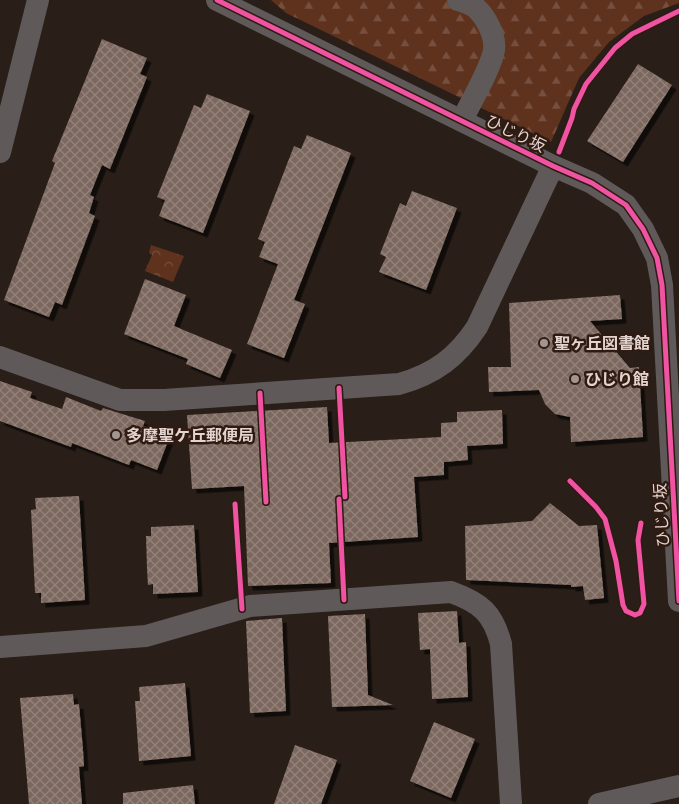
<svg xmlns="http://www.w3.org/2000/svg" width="679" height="804" font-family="Poppins,'Noto Sans JP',sans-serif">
  <defs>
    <pattern id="forest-firs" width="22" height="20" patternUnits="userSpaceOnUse" patternTransform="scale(1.25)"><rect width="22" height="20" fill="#5f321e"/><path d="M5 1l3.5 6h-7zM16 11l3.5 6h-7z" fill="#764f3e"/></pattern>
    <pattern id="park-crowns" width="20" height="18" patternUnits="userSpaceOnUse" patternTransform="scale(1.25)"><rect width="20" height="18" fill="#5f321e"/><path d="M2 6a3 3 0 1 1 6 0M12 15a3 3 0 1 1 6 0" fill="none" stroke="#764f3e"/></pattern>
    <pattern id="building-cross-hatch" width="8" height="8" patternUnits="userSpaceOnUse" patternTransform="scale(1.25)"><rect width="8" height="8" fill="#7b675e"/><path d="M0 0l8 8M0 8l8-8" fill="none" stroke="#94837b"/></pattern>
    <filter id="shadow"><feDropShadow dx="4.5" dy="4.5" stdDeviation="0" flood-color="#0009"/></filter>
  </defs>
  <rect width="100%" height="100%" fill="#291e18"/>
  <!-- forest -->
  <path fill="url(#forest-firs)" d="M271,0H679V3L644,16L609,42L579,78L551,142L286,13Z"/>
  <!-- park -->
  <path fill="url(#park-crowns)" d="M151,245L184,256L173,282L145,271L152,255L149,253Z"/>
  <!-- building -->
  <path fill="url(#building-cross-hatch)" filter="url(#shadow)" d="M102,39L147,58L140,74L147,77L110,169L102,165L90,195L94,197L89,213L95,216L62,305L55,302L49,317L4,300L55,163L52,161Z
    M638,64L672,85L623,162L587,141Z
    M207,94L250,111L203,233L159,216L165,200L157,197L194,105L201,108Z
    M307,135L351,153L294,300L305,304L284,358L247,344L278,264L259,257L265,242L258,239L294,146L301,149Z
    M412,191L457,208L426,290L379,272L386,257L380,254L400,203L406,206Z
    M145,279L186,295L174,326L232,350L220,378L186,364L188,359L124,334Z
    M620,295L622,319L590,321L630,368L639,367L643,437L571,442L570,417L555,414L545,404L539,390L489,392L488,367H511L509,303Z
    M0,381L32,392L30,398L62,409L66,397L101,411L103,408L145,421L143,426L170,436L157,470L131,460L129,465L72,443L71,447L0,421Z
    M327,407L329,443L441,437V423L457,422V412L502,410L503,444L467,446L468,460L444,462V475L414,477L418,537L329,543L331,583L248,586L244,486L192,489L187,415Z
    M79,496L85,600L41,603V593H35L31,510L36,509L35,498Z
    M550,503L579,526L597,525L604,598L585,600L583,586L571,587V585L466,580L465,526L532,521Z
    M194,525L198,592L153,594V584L148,585L147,569L146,536H151V527Z
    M457,611L459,643L466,642L468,697L432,699L430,649L420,650L418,613Z
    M365,614L368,695L393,705L332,707L328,616Z
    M282,618L286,711L250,713L246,621Z
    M185,683L191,756L139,761L135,701H140L139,687Z
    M73,694L74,705L79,704L83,750L84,766L79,767L82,804H29L20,698Z
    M434,722L475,739L451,798L410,781Z
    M295,745L337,760L321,804H274Z
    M193,785L195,804H123V793Z"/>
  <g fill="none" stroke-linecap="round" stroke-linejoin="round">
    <!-- minor -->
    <path stroke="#5f5a59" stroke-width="22" d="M217,0L553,166L592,183L626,205L643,229L657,258L662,285L679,601
      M458,0C464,2 471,4 476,8C486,17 496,36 494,50C491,68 471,102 462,120
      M0,152L38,0
      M0,357L120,400H164L399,384C435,374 457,357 477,327L553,166
      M0,647L146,636L250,606L451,592C481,603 493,613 501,644L511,804
      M599,804L679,786"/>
    <defs>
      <path id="cycleway" d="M217,0L553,166L592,183L626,205L643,229L657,258L662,285L679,601
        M559,152L572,118L574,109L586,84L615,48L632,34L679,11
        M339,388L345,497
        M260,393L266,502
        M570,481L596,507L605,519L616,561L623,605L626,611L635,615L640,613L644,604L638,540L641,523
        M339,499L344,600
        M235,504L242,609"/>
    </defs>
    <!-- cycleway casing -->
    <use href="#cycleway" stroke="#2f1b12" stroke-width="8"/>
    <!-- cycleway -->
    <use href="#cycleway" stroke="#f153a3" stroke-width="5"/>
  </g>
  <!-- markers -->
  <g fill="#a2948f" stroke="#2f1b12" stroke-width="2">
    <circle cx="544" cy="343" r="5"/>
    <circle cx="575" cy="379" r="5"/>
    <circle cx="116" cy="435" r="5"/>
  </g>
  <g text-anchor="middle" stroke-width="5" stroke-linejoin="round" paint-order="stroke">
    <!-- street labels -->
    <g font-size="16" fill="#e3d4cf" stroke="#2f1b12">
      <text transform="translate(516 133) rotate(26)" y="6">ひじり坂</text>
      <text transform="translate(661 515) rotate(-93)" y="6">ひじり坂</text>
    </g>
    <!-- poi labels -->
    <g font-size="16" font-weight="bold" fill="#e3d4cf" stroke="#2f1b12" text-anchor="start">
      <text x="554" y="349">聖ヶ丘図書館</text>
      <text x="585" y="385">ひじり館</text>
      <text x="126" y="441">多摩聖ケ丘郵便局</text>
    </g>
  </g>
</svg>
